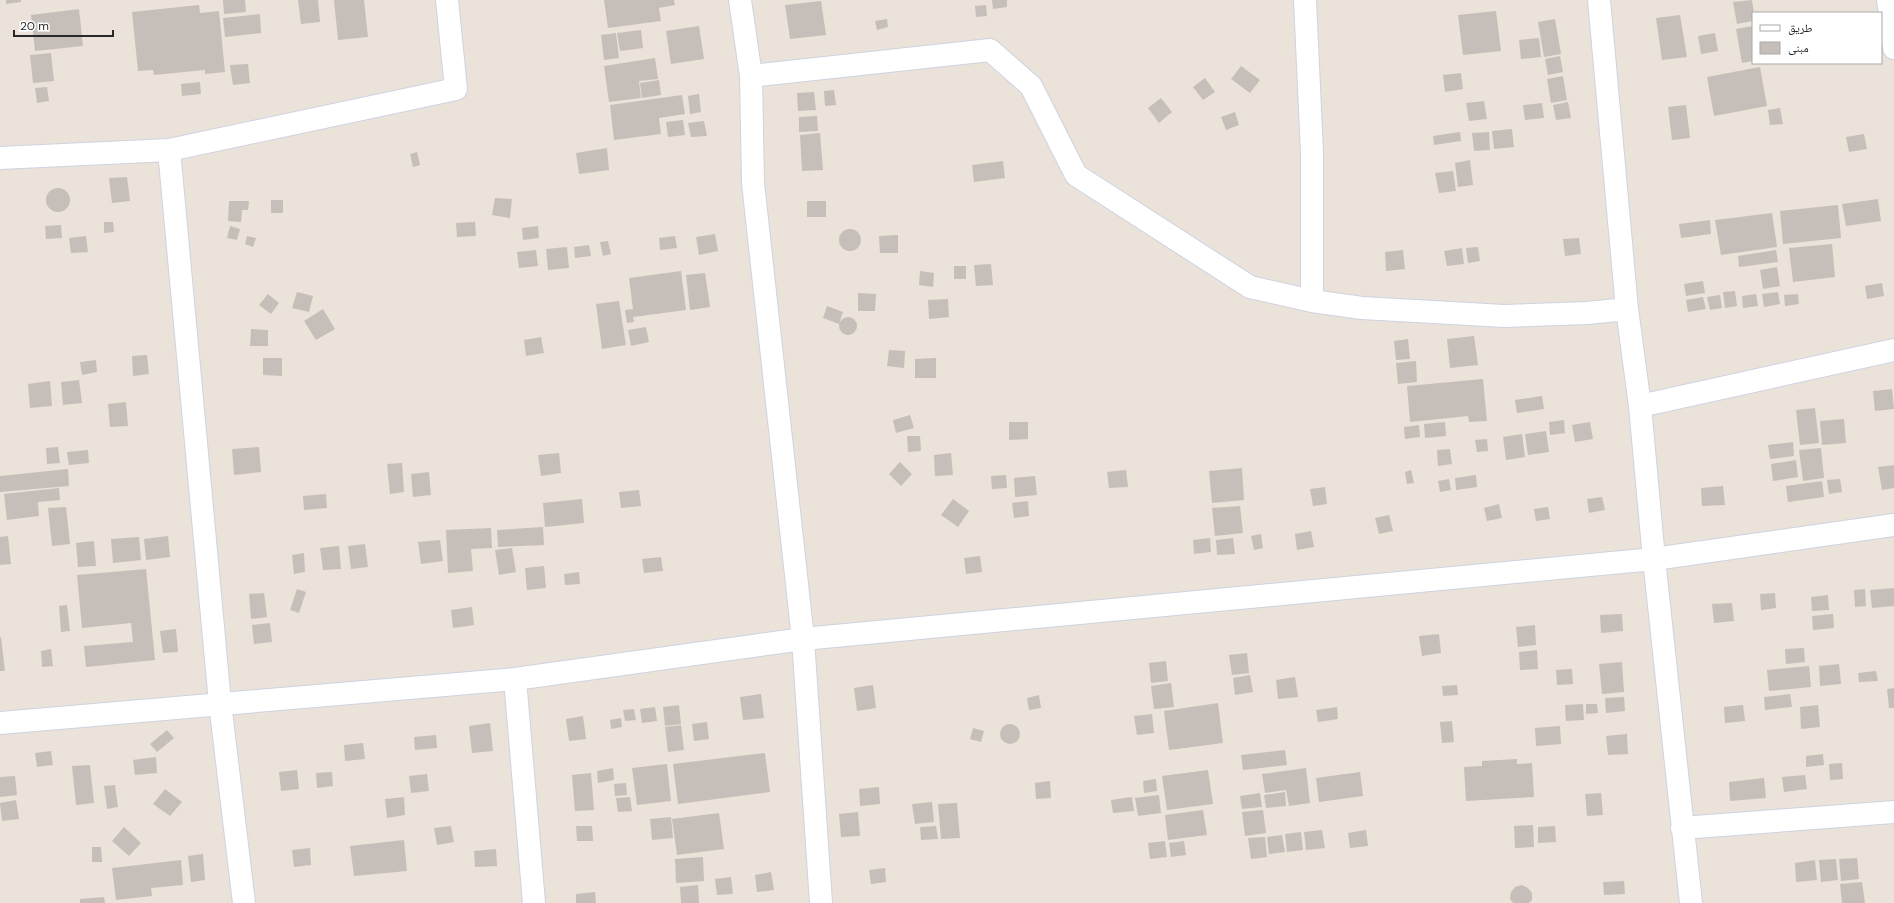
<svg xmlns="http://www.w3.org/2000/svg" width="1894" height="903" font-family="'DM Sans','Noto Naskh Arabic',sans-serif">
  <rect width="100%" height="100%" fill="#ebe2d9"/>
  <!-- building -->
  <path fill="#c6bfb9" d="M6,0H21V2L6,4Z
    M223,0H245L246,12L224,14Z
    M298,0H318L320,22L301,24Z
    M334,0H364L368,37L338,40Z
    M604,0H674L675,5L659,8L661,21L608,28Z
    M992,0H1007V7L993,9Z
    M1752,0L1754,13L1753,21L1737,24L1733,2Z
    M821,1L826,35L790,39L785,5Z
    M199,5L200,13L219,11L225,72L205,74V70L154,75L153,70L138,71L132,12Z
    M986,5L987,16L976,17L975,6Z
    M79,9L83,46L35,51L31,15Z
    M1496,11L1501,51L1463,55L1458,15Z
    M260,14L261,33L225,37L223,18Z
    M1680,15L1687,57L1662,60L1656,18Z
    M887,19L888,27L877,30L875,21Z
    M1555,19L1561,54L1544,57L1538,22Z
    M699,26L704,59L671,64L666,31Z
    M1753,26V61L1742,63L1736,29Z
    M641,30L643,48L620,51L617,33Z
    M616,33L619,58L604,60L601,35Z
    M1715,33L1718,51L1701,54L1698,36Z
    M1539,38L1541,57L1521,59L1519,40Z
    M51,53L54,81L33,83L30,55Z
    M1560,56L1563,72L1548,75L1545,59Z
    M655,58L658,79L639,81L641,98L609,102L604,66Z
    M248,64L250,83L233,85L230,65Z
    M1241,66L1260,80L1250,93L1231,79Z
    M1760,67L1767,106L1714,116L1707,77Z
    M1461,73L1463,89L1445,92L1443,75Z
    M1563,76L1567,100L1551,103L1547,79Z
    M1205,78L1215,92L1203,100L1193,87Z
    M659,80L661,95L642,98L640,83Z
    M200,82L201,94L182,96L181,84Z
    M47,87L49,101L37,103L35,88Z
    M834,90L836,105L825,106L824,91Z
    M814,92L816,110L798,111L797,93Z
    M699,94L701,112L690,114L688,96Z
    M682,95L685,114L659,118L661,134L614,140L610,105Z
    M1161,98L1172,112L1159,123L1148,108Z
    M1484,101L1487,119L1469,121L1466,103Z
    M1568,102L1571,118L1556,120L1553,105Z
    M1542,103L1544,118L1525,120L1523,105Z
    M1686,105L1690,138L1672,140L1668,107Z
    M1780,108L1783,124L1770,125L1768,110Z
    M1235,112L1239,125L1226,130L1221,117Z
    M817,116L818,131L799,132V117Z
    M683,120L685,135L668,137L666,122Z
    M704,121L707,136L691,137L688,123Z
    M1512,129L1514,147L1494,149L1492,131Z
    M1460,132L1461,141L1434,145L1433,136Z
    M1489,132L1490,150L1474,151L1472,133Z
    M820,133L823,170L802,171L800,135Z
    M1864,134L1867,149L1849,152L1846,137Z
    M607,148L609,170L579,174L576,153Z
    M417,152L420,165L413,167L410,154Z
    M1470,160L1473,185L1458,187L1455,163Z
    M1003,161L1005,178L974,182L972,165Z
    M1453,171L1456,191L1439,193L1435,173Z
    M127,177L130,201L112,203L109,178Z
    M46 200a12 12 0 1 1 24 0a12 12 0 1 1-24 0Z
    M495,198L512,199L510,218L492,215Z
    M1878,199L1881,221L1846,226L1842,204Z
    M271,200H283V213H271Z
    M229,201H249L248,210H242L241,222L228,221Z
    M807,201H826V217H807Z
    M1838,205L1841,238L1783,244L1780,211Z
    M1772,213L1777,247L1721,255L1715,220Z
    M1710,220L1711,234L1681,238L1679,224Z
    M104,222H113L114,232L104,233Z
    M475,222L476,236L457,237L456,223Z
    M61,225L62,238L46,239L45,226Z
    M230,226L240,229L237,240L227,238Z
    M538,226L539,238L523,240L522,228Z
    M839 240a11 11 0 1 1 22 0a11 11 0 1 1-22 0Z
    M715,234L718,251L699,255L696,237Z
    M898,235V253H880L879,236Z
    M86,236L88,252L71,253L69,238Z
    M247,236L256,238L253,247L245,244Z
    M675,236L677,248L660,250L659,238Z
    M1579,238L1581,254L1565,256L1563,239Z
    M608,241L611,254L603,256L600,242Z
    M1832,244L1835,277L1793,282L1789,248Z
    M589,245L591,256L575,258L574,247Z
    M567,247L569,268L548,270L546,249Z
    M1478,247L1480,261L1468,263L1466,248Z
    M1462,248L1464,264L1447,266L1444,251Z
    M536,250L538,266L519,268L517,252Z
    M1403,250L1405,269L1386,271L1385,252Z
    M1776,250L1778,262L1739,267L1738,256Z
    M991,264L993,285L976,286L974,265Z
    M954,266H966V279H954Z
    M1777,267L1780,286L1763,289L1760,270Z
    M681,271L686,310L633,317L634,322L627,323L625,310L633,309L629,278Z
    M920,271L934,273L933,287L919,285Z
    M705,273L710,307L690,310L686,275Z
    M1703,281L1705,293L1686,296L1684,284Z
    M1882,283L1884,296L1867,299L1865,286Z
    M1735,291L1737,306L1725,308L1723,292Z
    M297,292L313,296L309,312L292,308Z
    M1778,292L1780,304L1764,307L1762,294Z
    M858,293L876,294L875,311H858Z
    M268,294L279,303L271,314L259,305Z
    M1756,294L1758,306L1743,308L1742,296Z
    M1798,294L1799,304L1785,306L1784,295Z
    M1720,295L1722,308L1710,310L1707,297Z
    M1703,297L1706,309L1688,312L1686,300Z
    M948,299L949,317L929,319L928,300Z
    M619,301L626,345L602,349L596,304Z
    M827,306L843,312L839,324L823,318Z
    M323,309L335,329L316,340L304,321Z
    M839 326a9 9 0 1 1 18 0a9 9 0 1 1-18 0Z
    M646,327L649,342L631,346L628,330Z
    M251,329L268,330V346H250Z
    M1474,336L1478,365L1450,368L1447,339Z
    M541,337L544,353L526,356L524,340Z
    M1408,339L1410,359L1396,360L1394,341Z
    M889,350L905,351L904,368L887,366Z
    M147,355L149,374L133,376L132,356Z
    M263,358H282V376L263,375Z
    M936,358V378H915V359Z
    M96,360L97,372L82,375L80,362Z
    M1416,361L1417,382L1398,384L1396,363Z
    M1483,379L1487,421L1469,422L1468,416L1410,422L1407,386Z
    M79,380L82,403L63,405L61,382Z
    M50,381L52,406L30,408L28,384Z
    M1892,389L1894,409L1875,411L1873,391Z
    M1542,396L1544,409L1517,413L1515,400Z
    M126,402L128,426L110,427L108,404Z
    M1815,408L1819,443L1800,445L1796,410Z
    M910,415L914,428L896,433L893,420Z
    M1844,419L1846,443L1822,445L1820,421Z
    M1564,420L1565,433L1550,435L1549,422Z
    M1009,422H1028V439L1009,440Z
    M1445,422L1446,436L1425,438L1424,424Z
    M1590,422L1593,439L1575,442L1572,425Z
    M1419,425L1420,437L1405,439L1404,427Z
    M1546,431L1549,452L1528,455L1525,434Z
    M1522,434L1525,457L1506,460L1503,437Z
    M907,436H920L921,451L908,452Z
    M1487,439L1488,451L1477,452L1475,440Z
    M1793,442L1794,456L1770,459L1768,445Z
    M58,447L60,463L47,464L46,448Z
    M259,447L261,472L234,475L232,449Z
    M1821,448L1824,478L1803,481L1799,450Z
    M1450,449L1452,464L1438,466L1437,450Z
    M88,450L89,463L69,465L67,452Z
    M559,453L561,473L541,476L538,455Z
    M951,453L953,475L935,476L934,455Z
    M1796,460L1798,477L1773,481L1771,464Z
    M900,462L912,474L901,486L889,474Z
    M402,463L404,492L390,494L387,464Z
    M1894,465V488L1882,490L1878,467Z
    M1242,468L1244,500L1212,503L1209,471Z
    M68,469L69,486L0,492V476Z
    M1126,470L1128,487L1109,488L1107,472Z
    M1411,470L1414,483L1407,484L1405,472Z
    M429,472L431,495L413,497L411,474Z
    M1006,475L1007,488L992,489L991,476Z
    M1476,475L1477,487L1456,490L1455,478Z
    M1035,476L1037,495L1015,497L1014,478Z
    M1449,479L1451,490L1440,492L1438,481Z
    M1840,479L1842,492L1829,494L1827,480Z
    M1822,481L1824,497L1788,502L1786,486Z
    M1723,486L1725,505L1702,506L1701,488Z
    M1325,487L1327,504L1313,506L1310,489Z
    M59,488L60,500L38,502L39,516L7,520L4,494Z
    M639,490L641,506L621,508L619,492Z
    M326,494L327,508L304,510L303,496Z
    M1602,497L1605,510L1589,513L1587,499Z
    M582,499L584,523L545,527L543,503Z
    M953,499L969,511L958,527L941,515Z
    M1028,501L1029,516L1014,518L1012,503Z
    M1499,504L1502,518L1487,521L1484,508Z
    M1240,506L1243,533L1215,536L1212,508Z
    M66,507L70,544L52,546L48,508Z
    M1548,507L1550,519L1536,521L1534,509Z
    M1389,515L1393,531L1379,534L1375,518Z
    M543,527L544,545L498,547L497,530Z
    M491,528L492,548L471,549L473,571L448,573L446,530Z
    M1311,531L1314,547L1297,550L1295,534Z
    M1261,534L1263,548L1254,550L1251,536Z
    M8,536L11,564L0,565V537Z
    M168,536L170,557L146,560L144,539Z
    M139,537L141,560L113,563L111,539Z
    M1210,538L1211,552L1194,554L1193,540Z
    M1233,538L1235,554L1217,555L1216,540Z
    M440,540L443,561L421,564L418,542Z
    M94,541L96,566L78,567L76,543Z
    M365,544L368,567L351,569L348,546Z
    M339,546L341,569L323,570L320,548Z
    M512,548L516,572L499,575L495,550Z
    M304,553L305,572L294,574L292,555Z
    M980,556L982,572L966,574L964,558Z
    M661,557L663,571L644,573L642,559Z
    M544,566L546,588L527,590L525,568Z
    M146,569L155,660L86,667L84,646L133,642L131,623L82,628L77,575Z
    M579,572L580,584L565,585L564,574Z
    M1894,588V606L1872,608L1870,590Z
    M297,589L306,592L299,613L290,610Z
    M1865,589L1866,606L1855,607L1854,590Z
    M264,593L267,617L251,619L249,594Z
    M1775,593L1776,608L1761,610L1760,594Z
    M1828,595L1829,610L1812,611L1811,597Z
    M1732,603L1734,621L1714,623L1712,604Z
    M67,605L70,631L61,632L59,606Z
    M472,607L474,625L453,628L451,610Z
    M1622,614L1623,631L1601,633L1600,615Z
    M1833,614L1834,628L1813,630L1812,616Z
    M270,623L272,642L254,644L252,625Z
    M1535,625L1536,645L1518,647L1516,627Z
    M176,629L178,652L163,653L160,631Z
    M1439,634L1441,653L1422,656L1419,636Z
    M1,637L5,671H0V638Z
    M1804,648L1805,662L1786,664L1785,649Z
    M51,649L53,666L42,667L41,651Z
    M1537,650L1538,669L1520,670L1519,652Z
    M1247,653L1249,673L1232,675L1229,655Z
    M1166,661L1168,681L1151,683L1149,663Z
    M1622,662L1624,692L1602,694L1599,664Z
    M1839,664L1841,684L1820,686L1819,666Z
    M1809,666L1811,687L1769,691L1767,670Z
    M1572,669L1573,684L1557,685L1556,670Z
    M1876,671L1878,681L1859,682L1858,673Z
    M1250,675L1253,692L1235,695L1233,678Z
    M1295,677L1298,697L1278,699L1276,680Z
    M1171,683L1174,707L1154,709L1151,686Z
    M873,685L876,708L857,711L854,688Z
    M1457,685L1458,695L1443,696L1442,686Z
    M1894,688V708H1889L1887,689Z
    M761,694L764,718L743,720L740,697Z
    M1790,694L1792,707L1765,710L1764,697Z
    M1039,695L1041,708L1029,710L1027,698Z
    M1624,697L1625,711L1606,713L1605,698Z
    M1218,703L1223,743L1169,750L1164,711Z
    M1583,704L1584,720L1566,721L1565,705Z
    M1586,704H1597L1598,713L1586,714Z
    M679,705L681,724L665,726L663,707Z
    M1743,705L1745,721L1725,723L1724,707Z
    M1818,705L1820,727L1801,729L1800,707Z
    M655,707L657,721L642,723L640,709Z
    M1337,707L1338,719L1318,722L1316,710Z
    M634,709L636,720L625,721L623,710Z
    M1152,714L1154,733L1137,735L1134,716Z
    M583,716L586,739L569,741L566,719Z
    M621,718L622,727L611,729L610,720Z
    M1452,721L1454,742L1442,743L1440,722Z
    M707,722L709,739L694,741L692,724Z
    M490,723L493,751L472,753L469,726Z
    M1000 734a10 10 0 1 1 20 0a10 10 0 1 1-20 0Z
    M681,725L684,750L668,752L665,727Z
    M1560,726L1561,744L1536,746L1535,728Z
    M973,728L984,731L981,742L970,739Z
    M167,730L174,738L157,752L150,744Z
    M1627,734L1628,754L1608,755L1606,736Z
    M436,735L437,748L415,750L414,737Z
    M363,743L365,759L345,761L344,745Z
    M1285,750L1287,765L1243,770L1241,755Z
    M51,751L53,765L37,767L35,753Z
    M765,753L770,792L678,804L673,764Z
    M1823,754L1824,765L1806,767V756Z
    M156,757L157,773L135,775L133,760Z
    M1517,759V764L1532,763L1534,797L1466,801L1464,767L1482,766V761Z
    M1842,763L1843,779L1830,780L1829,764Z
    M667,764L671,801L637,805L632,768Z
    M90,765L94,803L76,805L72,766Z
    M613,768L614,780L598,783L597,771Z
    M1306,768L1310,803L1289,806L1286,790L1265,793L1262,774Z
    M297,770L299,789L281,791L279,772Z
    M1208,770L1213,804L1167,810L1162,776Z
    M332,772L333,786L317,788L316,773Z
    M1360,772L1363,796L1319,802L1316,778Z
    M591,773L594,810L575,811L572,775Z
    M427,774L429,791L411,793L409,776Z
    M1805,775L1807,789L1784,792L1782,777Z
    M15,776L17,795L0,797V777Z
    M1764,778L1766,798L1730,801L1729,782Z
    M1156,779L1157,791L1144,793L1143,781Z
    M1050,781L1051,798L1036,799L1035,783Z
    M626,783L627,795L615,796L614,784Z
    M115,785L118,807L107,809L104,786Z
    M879,787L880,804L860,806L859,789Z
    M165,789L182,802L170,816L153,804Z
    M1285,792L1286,806L1266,808L1264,795Z
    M1260,793L1262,807L1242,809L1240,796Z
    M1601,793L1603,815L1587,816L1585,794Z
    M1159,795L1161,813L1138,816L1135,798Z
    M404,797L405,815L387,818L385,799Z
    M630,797L632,811L618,812L616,798Z
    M1132,797L1134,811L1113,813L1111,800Z
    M16,800L19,819L2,821L0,803Z
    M932,802L934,822L915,824L912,804Z
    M957,803L960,838L941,839L938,804Z
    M1203,810L1207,835L1168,840L1165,815Z
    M1263,810L1266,833L1245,836L1242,812Z
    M858,812L860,836L841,837L839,814Z
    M719,813L724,849L677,855L672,819Z
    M671,817L673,838L652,840L650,819Z
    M1533,825L1534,847L1515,848L1514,826Z
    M451,826L454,842L437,845L434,828Z
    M576,826H592L593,841H577Z
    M936,826L938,839L921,840L920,827Z
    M1555,826L1556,842L1538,843V827Z
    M124,827L141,843L129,856L112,841Z
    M1322,830L1325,848L1306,850L1304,832Z
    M1366,830L1368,846L1350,848L1348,833Z
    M1301,832L1303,850L1287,852L1285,834Z
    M1282,835L1285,852L1269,854L1267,837Z
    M1265,837L1267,857L1251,859L1248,838Z
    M404,840L407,871L354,876L350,846Z
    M1165,841L1167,857L1150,859L1148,843Z
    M1184,841L1186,855L1171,857L1169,843Z
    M92,847H101L102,862H92Z
    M310,848L311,865L294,867L292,850Z
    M496,849L497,866L475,867L474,851Z
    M203,854L205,880L191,882L188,856Z
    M703,857L704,881L676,883L675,859Z
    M1857,858L1859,879L1841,881L1839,859Z
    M1836,859L1838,880L1821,882L1819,860Z
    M181,860L183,885L151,888L152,896L116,900L112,868Z
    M1815,860L1817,880L1796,882L1795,863Z
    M885,868L886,882L871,884L869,870Z
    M771,872L774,890L757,892L755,875Z
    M731,877L733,894L717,895L715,879Z
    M1624,881L1625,894L1604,895L1603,882Z
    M1862,882L1865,903H1842L1840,884Z
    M698,885L699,903H681L680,887Z
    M1522,885L1528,888L1532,893V900L1529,903H1513L1510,899L1511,892L1515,887Z
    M595,892L596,903H576V894Z
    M104,897L105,903H80V899Z"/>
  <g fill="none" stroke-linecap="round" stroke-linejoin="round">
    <defs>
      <path id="minor" d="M740,0L751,76L753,183L803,639L821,903
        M1305,0L1312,153V301
        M1599,0L1627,309
        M1888,0L1894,48
        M751,76L990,50L1031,86L1076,175L1250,287L1312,301L1362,308L1504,316L1587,313L1627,309L1640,406L1654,559L1691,903
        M169,150L220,703L244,903
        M0,158L169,150L456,89L447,0
        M1640,406L1894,350
        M515,679L534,903
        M0,723L515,679L803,639L1654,559L1894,525
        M1682,828L1894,812"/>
    </defs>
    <!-- minor casing -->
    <use href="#minor" stroke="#ced3e1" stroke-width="24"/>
    <!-- minor -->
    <use href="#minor" stroke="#fff" stroke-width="22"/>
  </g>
  <!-- legend -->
  <rect x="1752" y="12" width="130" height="52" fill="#ffffff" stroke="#a9a9a9"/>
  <rect x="1760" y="25" width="20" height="6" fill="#ffffff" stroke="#a9a9a9"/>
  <text x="1788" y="32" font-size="12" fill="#282828">طريق</text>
  <rect x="1760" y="42" width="20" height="12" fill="#c6bfb9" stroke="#a9a9a9"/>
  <text x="1788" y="52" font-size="12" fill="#282828">مبنى</text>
  <!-- scale -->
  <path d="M14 30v6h99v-6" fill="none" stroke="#282828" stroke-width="2"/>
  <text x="20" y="30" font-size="12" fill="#282828" stroke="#ffffff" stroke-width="3" paint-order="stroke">20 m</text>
</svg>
